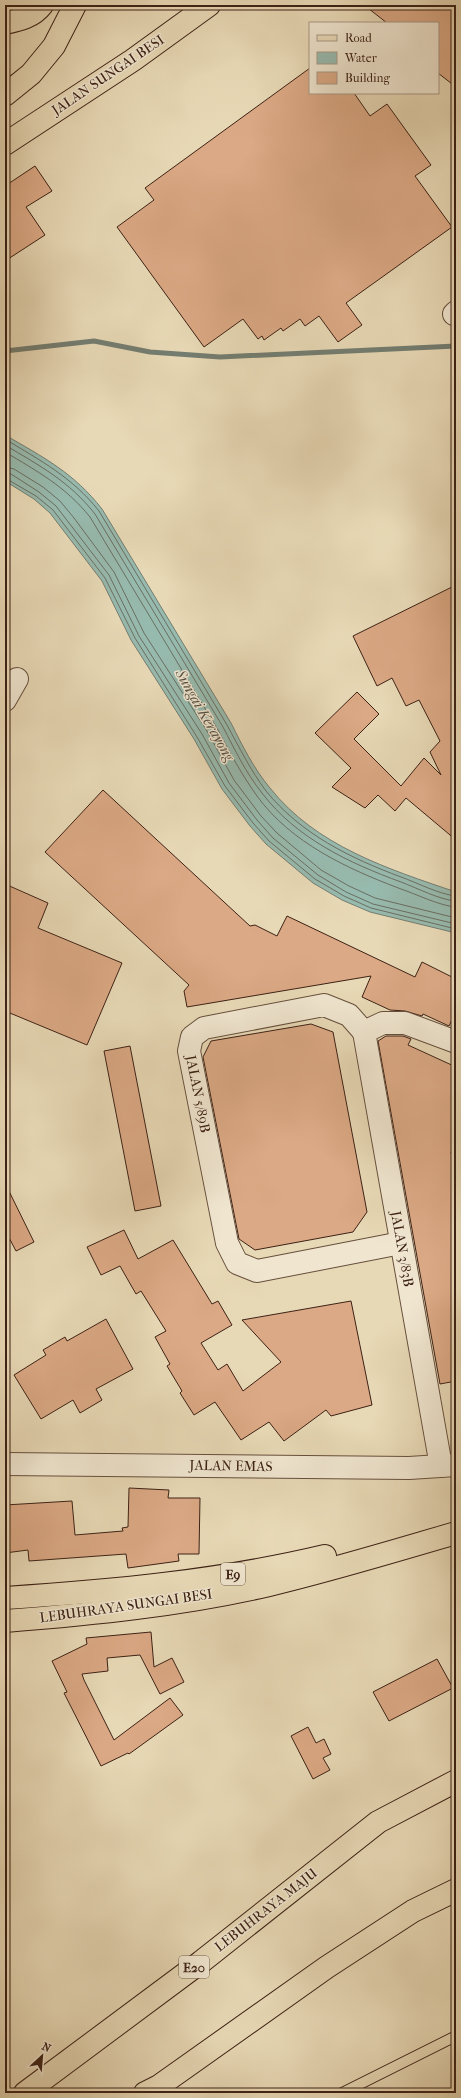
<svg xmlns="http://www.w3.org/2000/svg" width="461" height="2098" font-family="'IM FELL French Canon',serif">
  <rect width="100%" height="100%" fill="#e8d9b6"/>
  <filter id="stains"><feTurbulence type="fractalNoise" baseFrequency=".005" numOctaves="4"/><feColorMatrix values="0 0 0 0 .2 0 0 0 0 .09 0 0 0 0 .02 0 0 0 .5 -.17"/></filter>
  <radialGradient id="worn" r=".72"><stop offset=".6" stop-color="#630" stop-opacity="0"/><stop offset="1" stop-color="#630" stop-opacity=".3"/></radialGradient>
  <!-- water -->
  <path fill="#97baae" stroke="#737d71" d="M5,435C43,457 74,473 102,509L231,723C242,745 254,769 270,788C316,846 388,869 456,892V933L370,912L342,900L313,883L266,844L250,826L222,789L194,739L131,640L102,581L50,513L34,499L5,481Z"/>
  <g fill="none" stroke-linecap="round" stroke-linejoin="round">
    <!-- shore -->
    <g stroke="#6a6e62" stroke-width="1">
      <path d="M5,439C41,461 72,477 99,511L227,725C239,747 251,771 266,791C301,834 350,858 401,877C418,883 438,894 456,896"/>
      <path d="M5,445C40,466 69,481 95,514L223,727C235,750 246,773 262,793C296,838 349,863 401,882C417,888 440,900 456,901"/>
      <path d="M5,452C37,471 66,487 90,517L218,730C230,753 242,775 257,796C291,843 348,869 401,889C416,894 440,906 456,907"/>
      <polyline points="5,467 14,469 43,487 60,501 74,518 114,572 144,633 207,731 234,780 261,816 277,833 321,870 349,886 375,898 456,918"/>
      <polyline points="5,473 11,474 39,492 56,506 109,575 139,636 202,734 229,783 257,820 273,838 318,875 346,892 373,904 456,924"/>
      <polyline points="5,478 36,496 53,510 105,578 135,638 197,737 225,786 253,823 269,841 315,879 344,896 371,908 456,929"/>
    </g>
    <!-- stream -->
    <polyline stroke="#737d71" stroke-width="5" points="5,351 94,341 150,352 220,357 456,346"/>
  </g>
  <!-- building -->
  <g fill="#dba985" stroke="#3c2115">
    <polygon points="364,5 456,5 456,87 438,73 438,23 387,23"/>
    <polygon points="310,68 310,93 354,93 370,116 387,104 431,165 415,176 452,227 346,303 362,325 338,342 319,316 305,326 300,319 283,331 281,328 264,340 262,336 258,339 243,319 204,347 117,227 154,200 145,188"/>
    <polygon points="35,166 52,191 26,207 45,235 5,261 5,186"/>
    <polygon points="456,585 456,840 406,798 395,811 378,795 365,808 332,787 351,768 315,733 357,692 379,714 354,739 401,786 424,758 441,775 430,752 440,741 419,700 406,706 392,678 377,686 353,636"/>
    <polygon points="103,790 250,926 255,925 277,936 287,916 415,977 422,962 456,979 456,1011 449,1026 423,1014 422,1016 405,1011 390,1010 362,997 371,976 187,1007 184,991 189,985 45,852"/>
    <polygon points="5,884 48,903 38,928 122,963 87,1045 5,1011"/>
    <polygon points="311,1024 333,1032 367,1212 353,1232 255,1250 239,1239 203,1057 211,1041"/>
    <polygon points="386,1036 403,1036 411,1039 408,1045 456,1067 456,1152 451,1152 456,1175 456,1381 440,1384 378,1041"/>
    <polygon points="130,1046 161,1206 135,1211 104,1051"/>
    <polygon points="5,1183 34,1242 16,1251 5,1230"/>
    <polygon points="124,1230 138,1259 173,1240 212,1304 218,1301 232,1325 201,1343 218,1370 227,1364 243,1391 281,1362 242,1320 351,1301 372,1405 331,1416 326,1410 284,1441 269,1422 241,1440 215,1402 194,1415 180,1393 182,1391 167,1366 170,1364 155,1337 166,1331 141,1291 136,1294 120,1266 101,1275 87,1247"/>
    <polygon points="106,1319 133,1369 96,1389 102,1400 80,1413 73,1400 41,1419 14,1375 46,1355 43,1350 65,1337 67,1341"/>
    <polygon points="129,1488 169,1490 168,1498 200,1498 199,1554 178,1554 179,1561 128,1568 126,1554 29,1561 28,1550 5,1553 5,1505 72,1501 75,1535 123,1531 122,1528 128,1527"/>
    <polygon points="151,1632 154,1667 172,1658 184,1682 160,1694 140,1655 107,1658 108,1671 82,1674 84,1680 114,1740 170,1698 183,1715 129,1754 128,1753 101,1766 64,1693 67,1692 52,1661 87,1644 86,1638"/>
    <polygon points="437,1659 453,1688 389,1721 373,1692"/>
    <polygon points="308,1727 316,1743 324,1739 331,1754 323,1758 330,1770 313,1779 291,1736"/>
  </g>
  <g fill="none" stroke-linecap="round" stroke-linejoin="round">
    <!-- minor casing -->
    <g stroke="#674f3d" stroke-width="24">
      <g id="minor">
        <polyline points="454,314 456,312"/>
        <polyline points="5,700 17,679"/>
        <polyline points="364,1032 441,1466"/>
        <polyline points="401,1243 257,1271 237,1263 227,1243 189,1051 192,1037 204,1028 324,1005 349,1015 364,1032 383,1023 405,1023 456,1042"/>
        <polyline points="5,1464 409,1468 456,1465"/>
      </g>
    </g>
    <!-- major casing -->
    <g stroke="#3c2115" stroke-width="24">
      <g id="major">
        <path d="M5,23C19,20 33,17 42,5"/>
        <polyline points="5,95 31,74 54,46 75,5"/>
        <polyline points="5,144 133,60 209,5"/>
      </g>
    </g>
    <!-- highway casing -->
    <g stroke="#3c2115" stroke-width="24">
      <g id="highway">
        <path d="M5,1598C112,1591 220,1581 325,1556"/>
        <path d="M5,1621C93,1614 183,1605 269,1585C332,1570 394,1551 456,1533"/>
        <polyline points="25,2093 201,1962 378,1822 456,1781"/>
        <polyline points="145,2093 159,2086 327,1967 413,1911 456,1890"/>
      </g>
    </g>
    <!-- minor -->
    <use href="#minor" stroke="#f0e6d0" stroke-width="22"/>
    <!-- major -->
    <use href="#major" stroke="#e8d9b6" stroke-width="22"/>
    <!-- highway -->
    <use href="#highway" stroke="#e8d9b6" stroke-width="22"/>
    <!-- tram -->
    <g stroke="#3c2115" stroke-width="1">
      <polyline points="330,2093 456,2030"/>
      <polyline points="354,2093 456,2042"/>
    </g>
  </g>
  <g text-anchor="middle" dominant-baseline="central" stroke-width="3" stroke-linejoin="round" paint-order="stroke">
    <!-- shield labels -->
    <g fill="#f0e6d0" stroke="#725c4d" stroke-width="1">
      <rect x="221" y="1563" width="24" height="22" rx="3"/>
      <rect x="179" y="1956" width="30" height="22" rx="3"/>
    </g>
    <g font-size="13" font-weight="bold" fill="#3c2115">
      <text x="233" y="1574">E9</text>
      <text x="194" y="1967">E20</text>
    </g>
    <!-- street labels -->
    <g font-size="14" fill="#3c2115" stroke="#f0e6d0">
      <text transform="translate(108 75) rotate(-34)">JALAN SUNGAI BESI</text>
      <text transform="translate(198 1094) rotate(79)">JALAN 5/89B</text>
      <text transform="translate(402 1249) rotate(80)">JALAN 3/83B</text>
      <text transform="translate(231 1466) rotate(1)">JALAN EMAS</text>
      <text transform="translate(126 1606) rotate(-8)">LEBUHRAYA SUNGAI BESI</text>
      <text transform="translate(266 1910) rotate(-38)">LEBUHRAYA MAJU</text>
    </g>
    <!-- water labels -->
    <g font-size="15" font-style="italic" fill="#574f43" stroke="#f0e6d0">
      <text transform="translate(205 715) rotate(60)">Sungai Kerayong</text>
    </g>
  </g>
  <!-- margin -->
  <rect width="461" height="2098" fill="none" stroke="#e8d9b6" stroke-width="20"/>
  <rect x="6" y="6" width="449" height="2086" fill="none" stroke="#3c2115" stroke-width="2"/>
  <rect x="10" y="10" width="441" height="2078" fill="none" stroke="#3c2115"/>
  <!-- legend -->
  <rect x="309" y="22" width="130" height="72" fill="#f0e6d0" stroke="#a89785"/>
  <rect x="317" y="35" width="20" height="6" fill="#e8d9b6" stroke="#a89785"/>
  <text x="345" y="42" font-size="12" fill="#3c2115">Road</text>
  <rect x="317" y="52" width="20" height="12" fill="#97baae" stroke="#a89785"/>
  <text x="345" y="62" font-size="12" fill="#3c2115">Water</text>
  <rect x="317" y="72" width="20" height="12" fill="#dba985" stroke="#a89785"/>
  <text x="345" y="82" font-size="12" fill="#3c2115">Building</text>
  <!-- north arrow -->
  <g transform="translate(42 2056) rotate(26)" stroke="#f0e6d0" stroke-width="3" paint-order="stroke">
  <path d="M0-3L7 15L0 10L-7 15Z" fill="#3c2115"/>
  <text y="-6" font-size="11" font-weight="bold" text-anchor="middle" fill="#3c2115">N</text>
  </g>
  <rect width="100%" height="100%" filter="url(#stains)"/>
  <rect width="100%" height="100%" fill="url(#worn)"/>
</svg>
